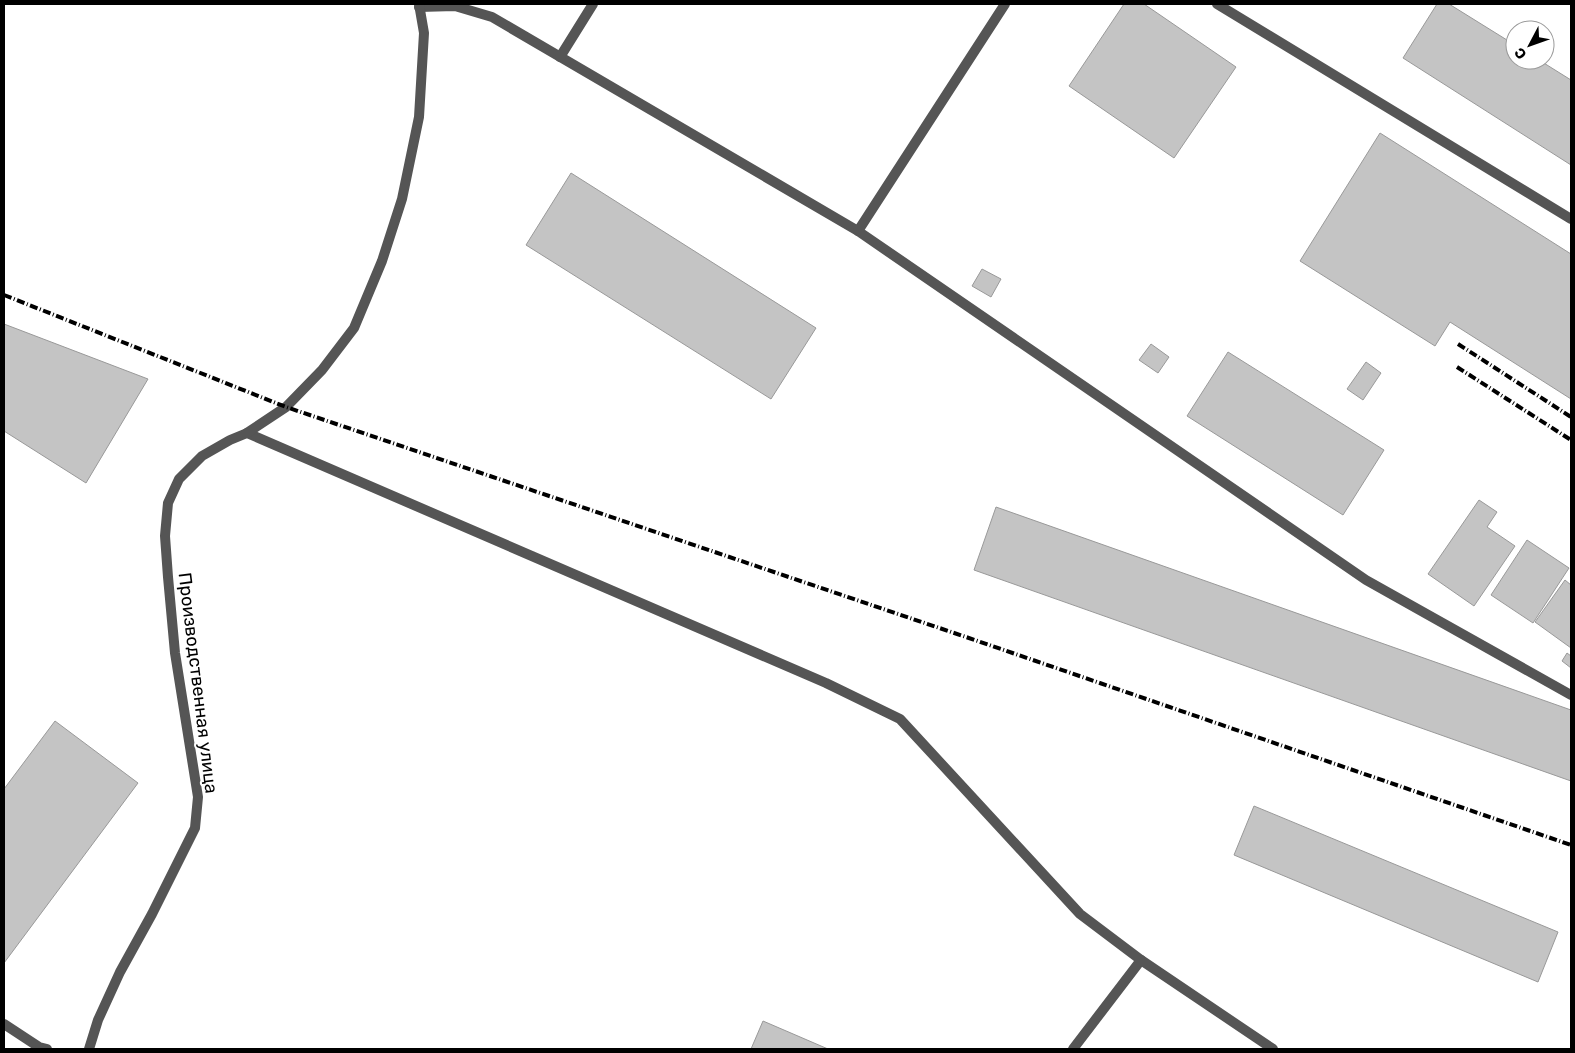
<svg xmlns="http://www.w3.org/2000/svg" width="1575" height="1053" font-family="Rubik,sans-serif">
  <rect width="100%" height="100%" fill="#fff"/>
  <!-- building -->
  <g fill="#c4c4c4" stroke="#999">
    <polygon points="1124,4 1144,4 1236,67 1174,158 1069,86"/>
    <polygon points="1437,4 1449,4 1515,45 1515,60 1539,60 1571,80 1571,165 1403,58"/>
    <polygon points="1380,133 1571,254 1571,399 1450,322 1435,346 1300,261"/>
    <polygon points="571,173 816,328 771,399 526,245"/>
    <polygon points="982,269 1001,279 991,297 972,286"/>
    <polygon points="4,324 148,379 86,483 4,431"/>
    <polygon points="1151,344 1169,357 1158,373 1139,360"/>
    <polygon points="1228,352 1384,450 1343,515 1187,416"/>
    <polygon points="1366,362 1381,373 1363,400 1347,389"/>
    <polygon points="1479,500 1497,512 1487,527 1515,546 1474,606 1428,574"/>
    <polygon points="996,507 1571,710 1571,781 974,570"/>
    <polygon points="1527,540 1569,568 1533,623 1491,595"/>
    <polygon points="1565,580 1571,585 1571,648 1535,622"/>
    <polygon points="1567,653 1571,656 1571,668 1562,661"/>
    <polygon points="55,721 138,783 4,963 4,789"/>
    <polygon points="1254,806 1558,932 1538,982 1234,855"/>
    <polygon points="763,1021 828,1049 751,1049"/>
  </g>
  <g fill="none" stroke-linecap="round" stroke-linejoin="round">
    <!-- service -->
    <g stroke="#555" stroke-width="10">
      <polyline points="1217,4 1571,219"/>
      <polyline points="419,7 455,6 492,17 858,231 1366,580 1571,695"/>
      <polyline points="560,57 593,4"/>
      <polyline points="858,231 1005,4"/>
      <polyline points="4,1024 39,1047 47,1049"/>
      <polyline points="1073,1049 1141,960"/>
    </g>
    <!-- minor -->
    <polyline stroke="#555" stroke-width="10" points="247,433 826,683 900,719 1080,914 1141,960 1273,1049"/>
    <!-- tertiary -->
    <polyline stroke="#555" stroke-width="10" points="89,1049 98,1020 120,972 152,914 195,828 198,797 175,653 168,577 165,536 168,503 179,479 202,456 230,440 247,433 286,407 322,370 354,328 382,261 402,199 419,117 424,33 419,4"/>
    <!-- rail -->
    <g stroke="#000" stroke-width="4" stroke-dasharray="8 2.5 1 2.5" stroke-linecap="butt">
      <polyline points="4,295 286,407 966,637 1571,845"/>
      <polyline points="1458,344 1571,417"/>
      <polyline points="1457,367 1571,440"/>
    </g>
  </g>
  <g text-anchor="middle" dominant-baseline="central" stroke-width="4" stroke-linejoin="round" paint-order="stroke">
    <!-- street labels -->
    <g font-size="18" fill="#000" stroke="#fff">
      <text transform="translate(198 683) rotate(83)">Производственная улица</text>
    </g>
  </g>
  <!-- border -->
  <rect width="1575" height="1053" fill="none" stroke="#000000" stroke-width="10"/>
  <!-- north arrow -->
  <g transform="translate(1530 45) rotate(229)"><circle r="24" fill="#ffffff" stroke="#999999"/>
  <path d="M0-4L9 19L0 12L-9 19Z" fill="#000000"/>
  <text y="-8" font-size="14" font-weight="bold" text-anchor="middle" fill="#000000">С</text>
  </g>
</svg>
